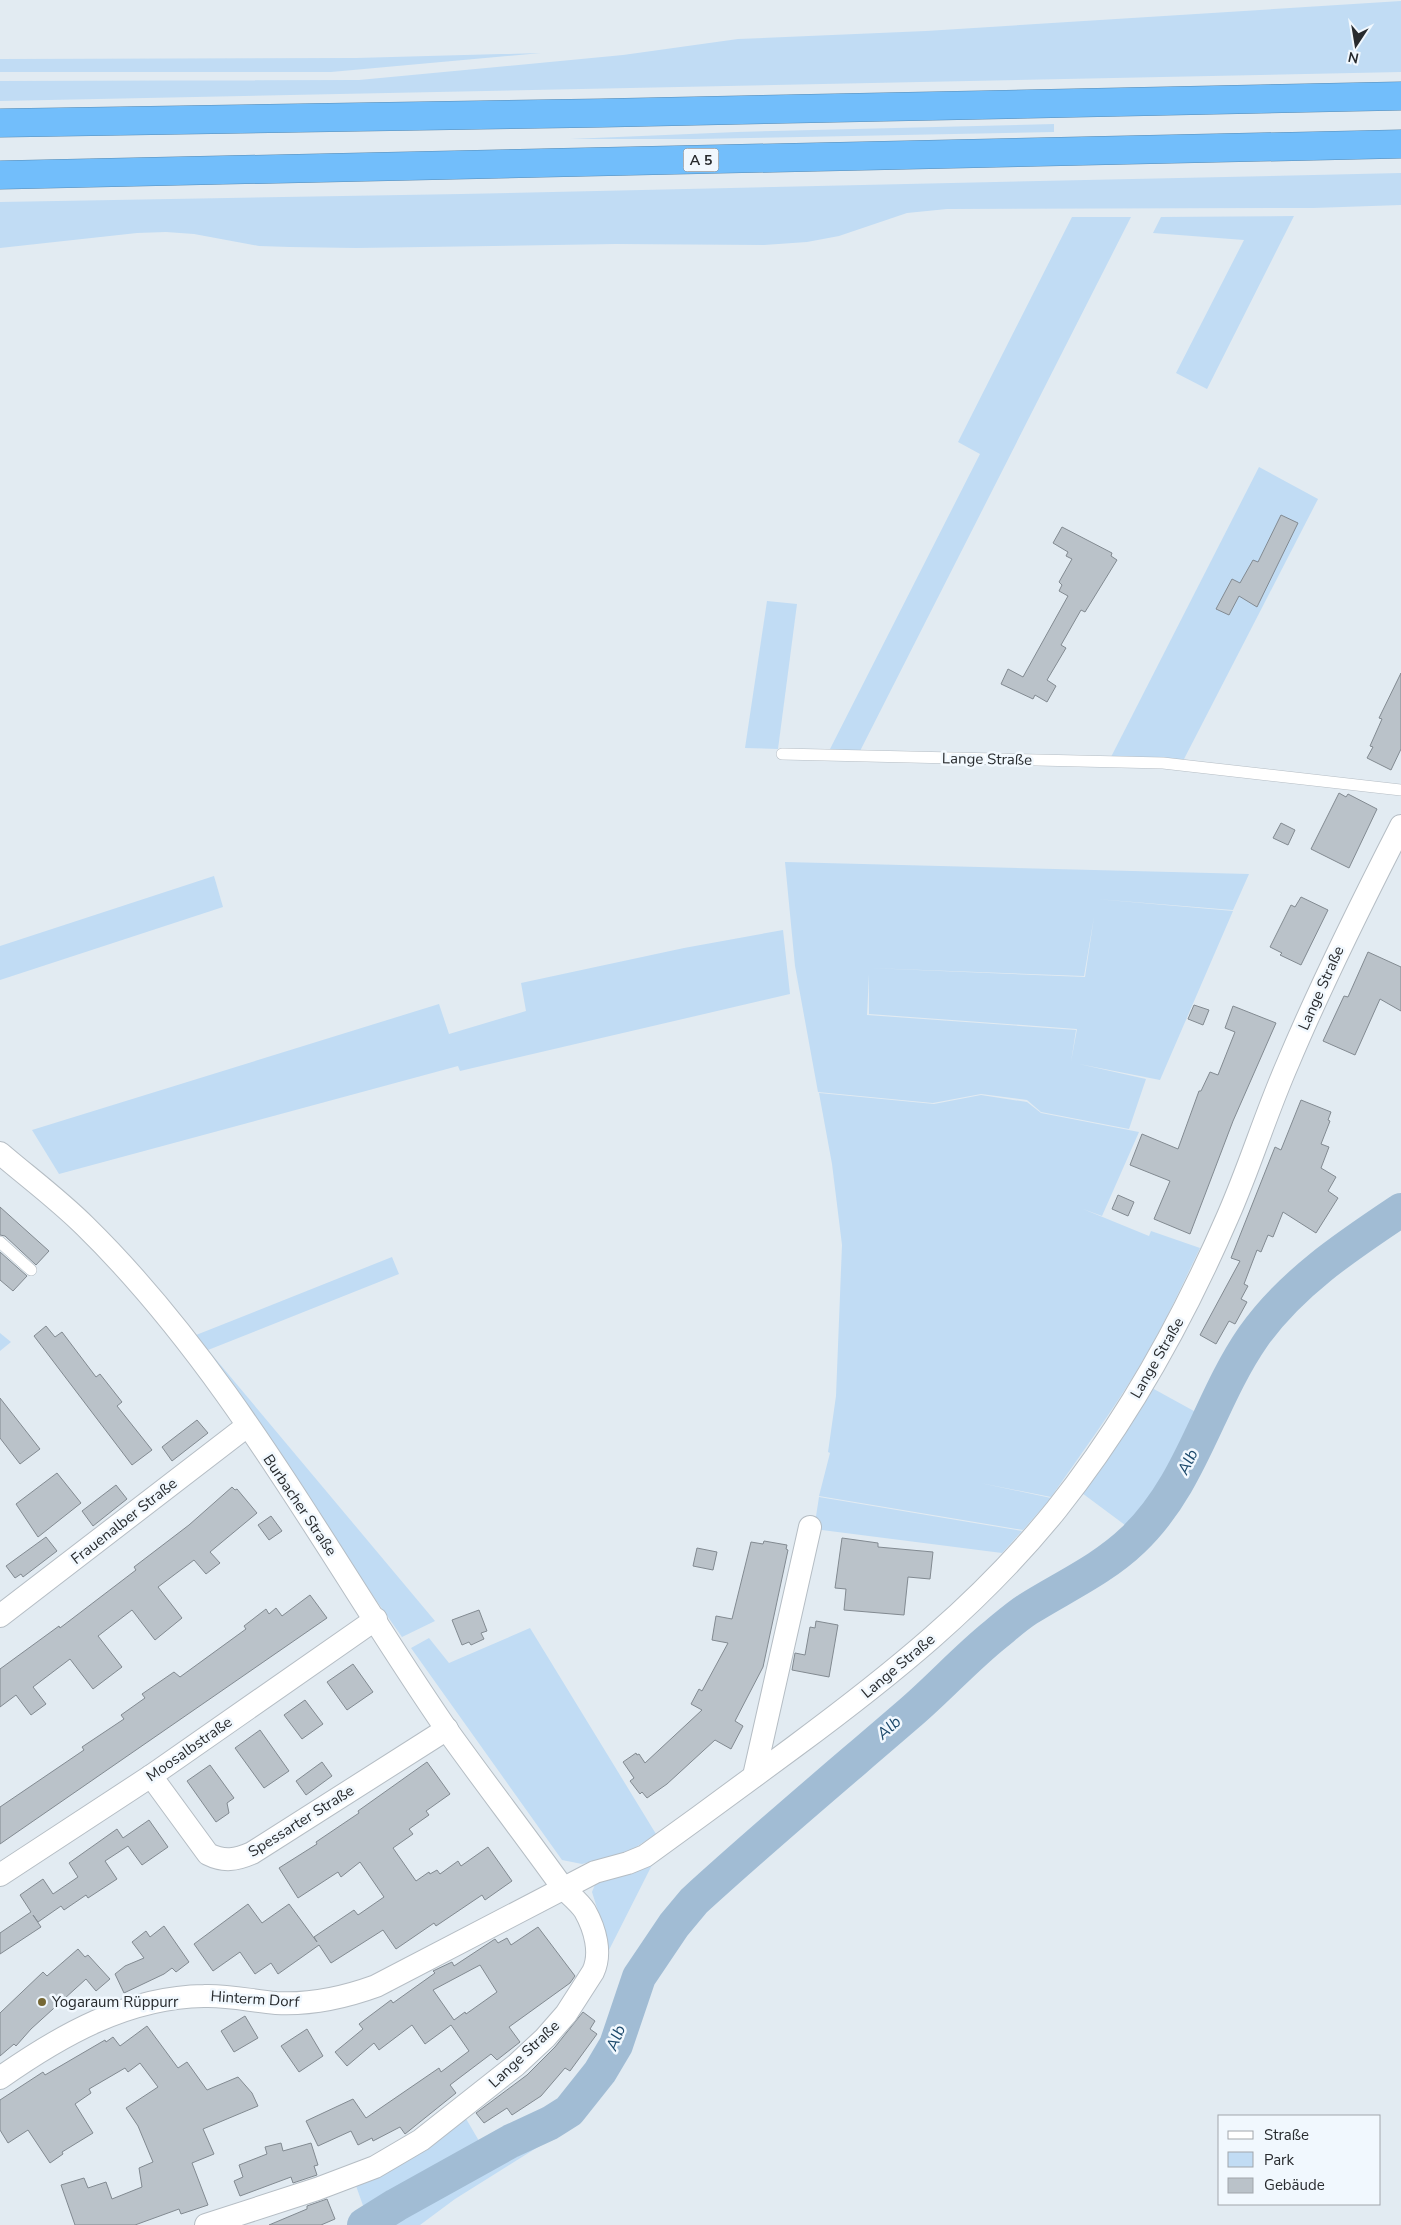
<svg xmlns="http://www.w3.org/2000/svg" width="1401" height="2225" font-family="'Nunito Sans',sans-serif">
  <rect width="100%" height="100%" fill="#e2ebf2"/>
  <!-- green -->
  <g fill="#c1dcf4" fill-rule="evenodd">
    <polygon points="1401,1 1401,72 0,101 0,81 359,80 623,55 738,39 926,31"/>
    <polygon points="541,53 331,72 0,72 0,59 356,58"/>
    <polygon points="1054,124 1054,132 695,139 570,139 737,132"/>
    <polygon points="1401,173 1401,205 1313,208 947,209 907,213 839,236 807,242 764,245 616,244 356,248 290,247 259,246 194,234 166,232 137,233 0,248 0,202 461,194"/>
    <polygon points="1294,216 1207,389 1176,373 1244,240 1153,233 1161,217"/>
    <polygon points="1072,217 1131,217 859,753 829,751 980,454 958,442"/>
    <polygon points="1259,467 1318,499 1183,761 1111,757"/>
    <polygon points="767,601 797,604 778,749 745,748"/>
    <path d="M785,862L1249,874L1233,910L1096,899L1233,911L1160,1080L1079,1064L1146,1079L1129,1129L1041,1112L1027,1100L981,1094L933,1103L818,1092L795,966ZM1094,917L1085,977L869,968L1084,976ZM869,974V1014L1077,1029L1071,1062L1076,1030L867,1015Z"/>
    <polygon points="214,876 223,907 0,980 0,946"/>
    <polygon points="783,930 790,994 460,1071 458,1066 59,1174 32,1130 439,1004 449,1034 526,1011 521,983 684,948"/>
    <path d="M819,1093L934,1104L981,1095L1027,1102L1041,1113L1139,1132L1102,1216L1083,1209L1149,1236L1151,1231L1200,1248C1181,1288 1162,1329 1139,1367C1112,1412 1081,1454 1051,1497L980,1483L1051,1498L1023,1530L819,1496L830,1453L828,1452L836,1396L842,1245L832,1164Z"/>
    <polygon points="392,1257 399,1274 208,1350 435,1621 402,1637 191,1337"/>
    <polygon points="0,1333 11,1342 0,1351"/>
    <polygon points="1152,1388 1203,1416 1173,1467 1129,1528 1082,1493 1112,1453"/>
    <polygon points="819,1497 1022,1531 1002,1553 814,1529"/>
    <polygon points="530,1628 656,1834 630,1851 582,1864 562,1860 411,1648 429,1638 449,1663"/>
    <polygon points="653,1863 609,1950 605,1950 602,1924 592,1892 596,1882"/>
    <polygon points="465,2117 482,2146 421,2179 366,2214 355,2183"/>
    <polygon points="540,2131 546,2142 455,2199 420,2225 374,2225 396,2209"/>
  </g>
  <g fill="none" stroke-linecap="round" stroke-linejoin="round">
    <!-- river -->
    <path stroke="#a1bcd4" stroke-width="34" d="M364,2225L396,2205L511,2141L550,2123L569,2111L600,2072L616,2045L639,1977L674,1925L694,1901C765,1836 838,1775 911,1712C940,1687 966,1658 996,1634C1007,1625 1017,1616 1028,1609C1063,1587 1103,1569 1133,1540C1192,1484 1208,1402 1253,1337C1291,1283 1347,1246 1401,1210"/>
  </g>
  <!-- building -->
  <g fill="#bac2c9" stroke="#828a91" fill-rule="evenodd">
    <polygon points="1281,515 1298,523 1257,607 1239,596 1229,615 1216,609 1232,579 1240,583 1253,560 1258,562"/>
    <polygon points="1062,527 1112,553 1111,556 1117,560 1085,612 1081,610 1061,645 1066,648 1047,680 1056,686 1047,702 1035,695 1033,699 1001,684 1008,669 1023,677 1068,596 1059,591 1062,585 1059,582 1072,559 1066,556 1068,552 1053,543"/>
    <polygon points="1401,673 1401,749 1391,770 1367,758 1373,747 1370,746 1382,719 1379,718"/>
    <polygon points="1339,793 1346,797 1348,794 1377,809 1349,868 1311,849"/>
    <polygon points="1281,823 1295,830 1288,845 1273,838"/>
    <polygon points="1301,897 1328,910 1301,965 1280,955 1282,953 1270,947 1291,905 1295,907"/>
    <polygon points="1368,952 1401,967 1401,1011 1380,999 1355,1055 1323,1041 1344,996 1348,997"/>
    <polygon points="1194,1005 1209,1010 1203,1025 1188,1019"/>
    <polygon points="1233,1006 1276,1023 1233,1121 1190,1234 1154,1219 1170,1181 1130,1165 1142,1134 1178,1149 1199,1091 1201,1091 1210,1072 1218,1075 1235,1032 1225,1028"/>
    <polygon points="1301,1100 1331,1112 1328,1120 1330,1121 1321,1144 1329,1147 1321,1168 1336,1177 1328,1191 1338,1198 1316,1233 1283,1212 1273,1237 1268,1235 1261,1252 1257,1250 1244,1284 1248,1286 1241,1299 1247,1302 1235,1324 1229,1321 1216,1344 1200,1335 1240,1261 1231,1258 1275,1147 1281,1150"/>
    <polygon points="1118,1195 1134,1202 1128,1216 1112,1209"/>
    <polygon points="0,1207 49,1251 36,1265 5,1236 0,1235"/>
    <polygon points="0,1252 27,1276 13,1291 0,1280"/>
    <polygon points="46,1326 55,1337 62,1332 96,1377 100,1374 122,1402 117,1406 152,1450 132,1465 34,1336"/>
    <polygon points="0,1398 40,1449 20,1464 0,1438"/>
    <polygon points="197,1420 208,1433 172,1461 162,1447"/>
    <polygon points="57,1473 81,1503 38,1537 16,1504"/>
    <polygon points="116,1485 127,1499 93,1526 82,1511"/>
    <polygon points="232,1487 235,1490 237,1489 257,1513 210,1552 220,1563 206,1574 194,1560 158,1587 182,1618 155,1640 132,1610 98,1636 122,1667 93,1689 70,1659 33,1687 46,1704 31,1715 16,1695 0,1707 0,1669 59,1626 60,1628 136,1570 134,1567 189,1525"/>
    <polygon points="271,1516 282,1531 269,1540 258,1525"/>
    <polygon points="46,1537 57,1551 23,1577 21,1574 15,1578 6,1566"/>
    <polygon points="842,1538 878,1543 878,1547 933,1552 930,1579 908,1577 904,1615 844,1610 846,1589 835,1588"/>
    <polygon points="764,1541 787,1545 786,1549 788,1550 763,1667 735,1721 743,1726 731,1749 715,1740 667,1784 647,1798 642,1792 640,1794 630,1781 634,1778 623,1762 636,1753 637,1755 639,1754 645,1763 702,1710 691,1704 699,1689 702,1691 728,1643 712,1640 716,1616 732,1619 751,1542 763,1544"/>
    <polygon points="697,1548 717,1552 713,1570 693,1566"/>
    <polygon points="310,1595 327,1618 0,1844 0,1807 84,1750 82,1747 124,1719 121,1715 145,1698 142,1694 174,1672 180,1677 246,1629 244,1626 266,1609 269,1614 276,1608 282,1616"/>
    <polygon points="479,1610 487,1631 481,1633 484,1639 471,1645 469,1642 462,1645 452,1620"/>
    <polygon points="816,1621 838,1625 829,1677 792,1670 795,1653 805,1655 810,1627 815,1628"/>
    <polygon points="353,1664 373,1692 347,1710 327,1682"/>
    <polygon points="305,1700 323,1724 302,1739 284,1715"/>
    <polygon points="260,1730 289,1771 264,1788 235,1748"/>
    <polygon points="322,1762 332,1776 306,1795 296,1781"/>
    <polygon points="427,1762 450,1794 426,1811 429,1815 409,1829 413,1834 393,1848 416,1881 429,1872 430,1874 437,1870 440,1874 458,1861 461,1866 488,1847 512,1881 485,1900 482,1895 436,1926 434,1923 396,1949 383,1930 331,1963 319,1945 278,1974 271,1963 255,1974 240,1952 213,1971 194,1944 248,1904 262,1923 289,1904 317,1942 314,1937 354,1910 358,1915 384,1897 360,1862 341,1877 338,1872 298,1898 279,1868 317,1844 316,1842 359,1813 358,1811"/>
    <polygon points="210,1765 234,1798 227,1803 229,1813 216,1822 187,1781"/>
    <polygon points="149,1820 168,1847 142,1865 128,1846 105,1861 117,1879 88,1898 86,1895 64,1910 61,1906 38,1922 33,1915 41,1927 0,1954 0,1933 31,1912 20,1895 43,1879 53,1894 78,1877 69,1863 117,1829 123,1838"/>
    <polygon points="164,1926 189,1962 176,1972 172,1968 164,1974 124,1993 115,1974 125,1966 144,1958 132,1942 146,1931 150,1937"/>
    <path d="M538,1927L575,1976L570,1983L509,2027L520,2042L497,2060L491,2054L450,2085L456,2093L405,2134L400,2127L373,2141L372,2138L358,2145L351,2131L318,2146L306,2121L353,2099L366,2118L439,2068L441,2072L469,2051L451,2025L425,2044L412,2025L379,2050L374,2043L347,2066L335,2052L363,2029L359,2024L391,2000L393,2003L435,1973L433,1971L452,1962L454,1966L495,1939L498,1943L507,1938L511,1945ZM480,1965L497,1992L466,2014L465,2012L454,2020L433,1990Z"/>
    <polygon points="78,1949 85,1957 88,1955 110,1979 96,1991 86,1979 31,2029 16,2046 14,2044 0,2056 0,2013 43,1972 47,1976"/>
    <polygon points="583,2012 595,2021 590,2029 597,2034 570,2071 565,2068 541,2096 512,2115 507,2108 484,2123 476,2113 527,2075 555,2047"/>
    <polygon points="245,2016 258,2038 234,2052 221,2031"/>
    <polygon points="147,2026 178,2068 187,2062 207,2090 238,2077 252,2093 258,2106 203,2129 214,2154 192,2163 208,2205 181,2214 179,2209 135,2225 75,2225 61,2185 84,2178 88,2188 106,2182 112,2199 142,2187 139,2168 153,2162 138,2126 126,2108 158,2087 140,2063 128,2072 125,2068 89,2089 91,2093 75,2104 93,2133 62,2152 63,2154 50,2163 28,2130 8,2143 0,2130 0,2100 43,2072 45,2075 105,2040 106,2042 113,2037 120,2046"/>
    <polygon points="307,2029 323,2056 299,2072 281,2046"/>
    <polygon points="281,2143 283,2151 311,2143 318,2165 314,2166 317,2175 293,2183 291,2177 240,2196 234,2181 243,2177 239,2165 267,2154 265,2147"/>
    <polygon points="327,2199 335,2219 321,2225 269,2225 307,2209 307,2206"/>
  </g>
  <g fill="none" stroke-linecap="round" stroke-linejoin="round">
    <!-- service casing -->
    <g stroke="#b5bdc4" stroke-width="12">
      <g id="service">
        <polyline points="782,754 1163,763 1401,790"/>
        <polyline points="0,1242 31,1270"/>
      </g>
    </g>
    <!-- minor casing -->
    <g stroke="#b5bdc4" stroke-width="24">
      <g id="minor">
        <path d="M0,1153C28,1177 59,1200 85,1226C232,1370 331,1562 447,1730C485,1783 525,1835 563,1888C570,1895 580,1903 585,1911C595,1929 602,1953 593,1972L566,2014L545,2038L516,2065L421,2140L375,2167L317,2189L206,2225"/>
        <polyline points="0,1616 247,1426"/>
        <path d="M151,1776L208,1854C224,1862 236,1860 252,1853L447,1729"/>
        <polyline points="754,1776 810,1527"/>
        <polyline points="0,1875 151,1776 376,1619"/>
        <path d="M0,2078C61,2035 128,1997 204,1996C228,1995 252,2001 276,2003C311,2005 343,1998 376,1986L595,1872L628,1863L645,1856C695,1820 744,1784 794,1747C890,1676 980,1604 1056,1510C1127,1421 1183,1320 1228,1216C1250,1166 1266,1113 1288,1063C1322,982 1361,904 1401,826"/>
      </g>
    </g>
    <!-- motorway casing -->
    <g stroke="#588bb3" stroke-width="29">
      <g id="motorway">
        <polyline points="0,123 602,113 1401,96"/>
        <polyline points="0,175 1401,144"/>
      </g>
    </g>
    <!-- service -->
    <use href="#service" stroke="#fff" stroke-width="11"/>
    <!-- minor -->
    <use href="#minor" stroke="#fff" stroke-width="22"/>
    <!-- motorway -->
    <use href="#motorway" stroke="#72befb" stroke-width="28"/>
  </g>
  <!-- markers -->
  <circle fill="#766835" stroke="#f1f8fe" stroke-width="2" cx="42" cy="2002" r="5"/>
  <g text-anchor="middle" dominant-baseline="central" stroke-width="5" stroke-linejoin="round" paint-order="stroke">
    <!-- shield labels -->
    <rect fill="#f1f8fe" stroke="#64686c" stroke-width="1" x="683.5" y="148.5" width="35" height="23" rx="4"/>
    <g font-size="14" font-weight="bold" fill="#282b2e">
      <text x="701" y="160">A 5</text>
    </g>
    <!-- street labels -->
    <g font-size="15" fill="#282b2e" stroke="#f1f8fe">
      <text transform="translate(987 759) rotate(1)">Lange Straße</text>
      <text transform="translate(1321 988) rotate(-66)">Lange Straße</text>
      <text transform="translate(1157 1358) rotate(-60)">Lange Straße</text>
      <text transform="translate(300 1505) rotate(56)">Burbacher Straße</text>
      <text transform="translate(124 1521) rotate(-38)">Frauenalber Straße</text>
      <text transform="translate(898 1666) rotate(-40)">Lange Straße</text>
      <text transform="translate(189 1749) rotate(-35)">Moosalbstraße</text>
      <text transform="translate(301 1821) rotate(-32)">Spessarter Straße</text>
      <text transform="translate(255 1999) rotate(4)">Hinterm Dorf</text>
      <text transform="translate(524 2054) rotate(-43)">Lange Straße</text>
    </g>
    <!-- poi labels -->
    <g font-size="15" fill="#282b2e" stroke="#f1f8fe" text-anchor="start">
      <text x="52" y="2002">Yogaraum Rüppurr</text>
    </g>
    <!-- water labels -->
    <g font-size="16" font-style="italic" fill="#1c496b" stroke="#f1f8fe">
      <text transform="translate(1188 1462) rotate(-64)">Alb</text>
      <text transform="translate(889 1728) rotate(-42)">Alb</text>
      <text transform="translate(616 2038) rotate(-68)">Alb</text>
    </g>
  </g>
  <!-- legend -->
  <rect x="1218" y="2115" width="162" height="90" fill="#f1f8fe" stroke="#a1a6ab"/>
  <rect x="1228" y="2131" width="25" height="8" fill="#ffffff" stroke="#a1a6ab"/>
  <text x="1264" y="2140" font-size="15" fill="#282b2e">Straße</text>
  <rect x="1228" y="2152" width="25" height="15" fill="#c1dcf4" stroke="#a1a6ab"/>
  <text x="1264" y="2165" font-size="15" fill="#282b2e">Park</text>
  <rect x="1228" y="2178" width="25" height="15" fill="#bac2c9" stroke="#a1a6ab"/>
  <text x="1264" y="2190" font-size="15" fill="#282b2e">Gebäude</text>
  <!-- north arrow -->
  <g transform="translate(1356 45) rotate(192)" stroke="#f1f8fe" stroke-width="4" paint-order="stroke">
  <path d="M0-4L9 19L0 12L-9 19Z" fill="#282b2e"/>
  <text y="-8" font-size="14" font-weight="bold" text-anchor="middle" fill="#282b2e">N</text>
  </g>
</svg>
